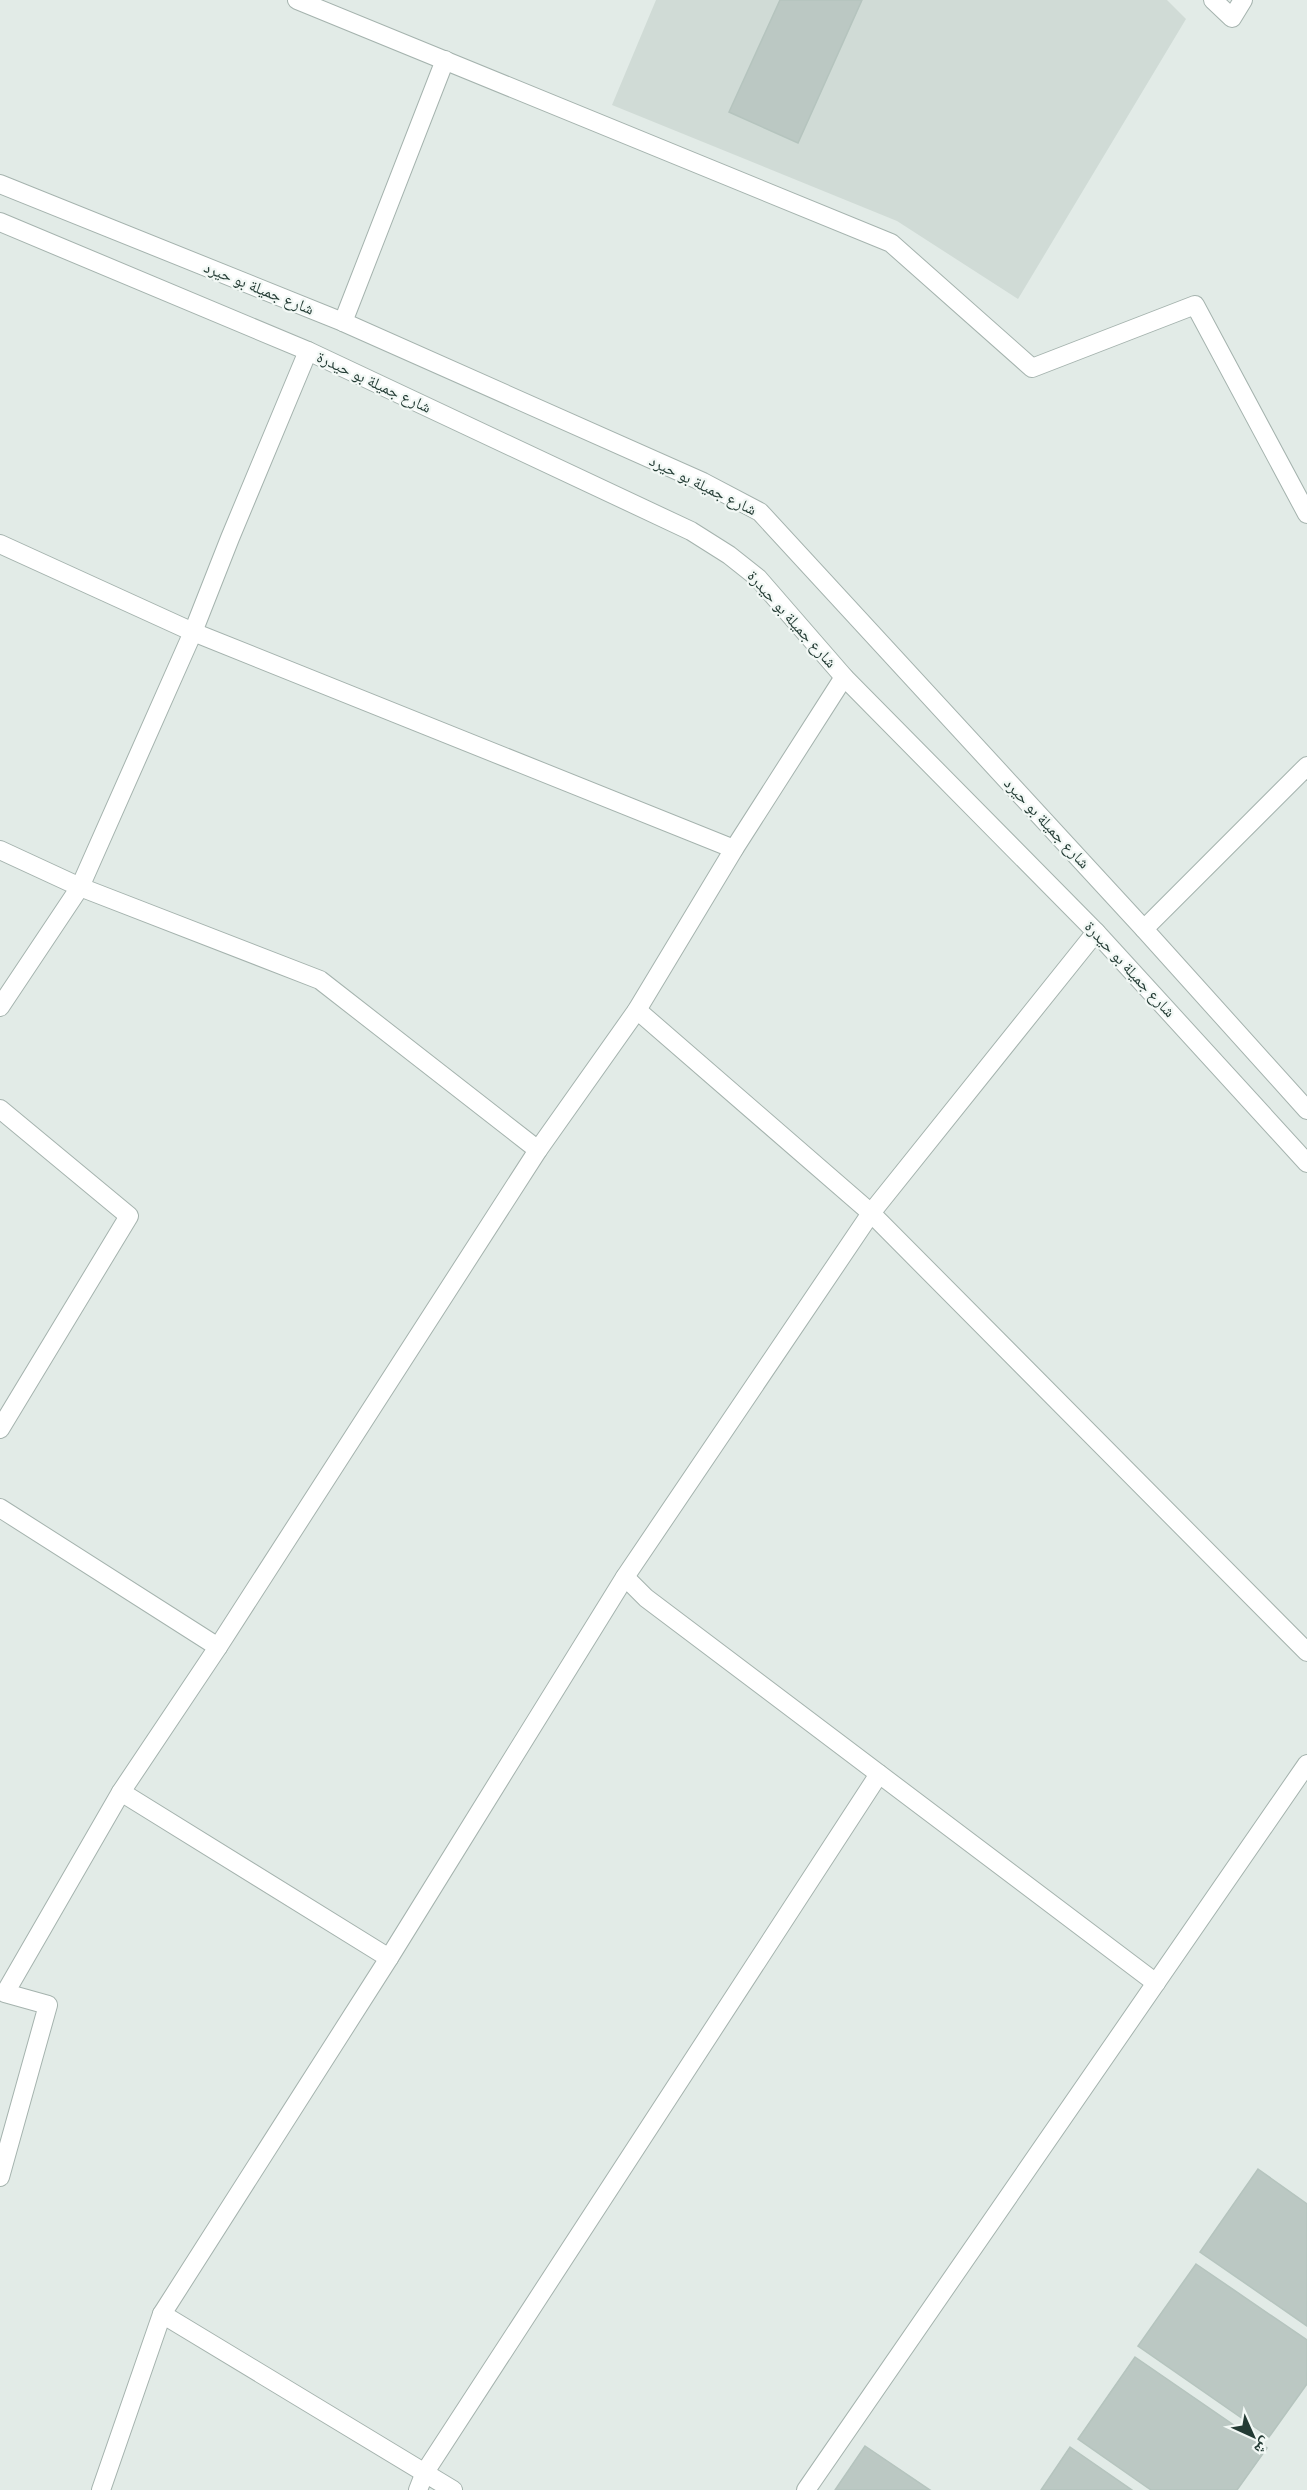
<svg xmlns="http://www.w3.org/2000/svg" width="1307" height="2490" font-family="Roboto,'Noto Naskh Arabic',sans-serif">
  <rect width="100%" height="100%" fill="#e2ebe7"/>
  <!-- built -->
  <polygon fill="#d0dbd6" points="656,0 1167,0 1186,19 1018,299 897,221 612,105"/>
  <!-- building -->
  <g fill="#bbc8c3" stroke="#b5c4be" stroke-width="1.5">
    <polygon points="780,0 862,0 798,143 729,112"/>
    <polygon points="1258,2169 1307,2204 1307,2326 1200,2252"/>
    <polygon points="1196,2264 1307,2340 1307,2384 1269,2437 1138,2346"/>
    <polygon points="1135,2357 1267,2448 1237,2490 1151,2490 1078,2439"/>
    <polygon points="865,2446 930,2490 835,2490"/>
    <polygon points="1070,2447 1132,2490 1041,2490"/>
  </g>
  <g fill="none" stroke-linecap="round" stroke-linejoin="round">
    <!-- minor casing -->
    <g stroke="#a5b3ae" stroke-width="20">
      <g id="minor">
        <polyline points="297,0 891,243 1032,368 1195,305 1307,514"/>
        <polyline points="1213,0 1232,18 1243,0"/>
        <polyline points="0,184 343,322 703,482 760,512 1144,929 1307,1110"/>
        <polyline points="0,222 308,351 691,531 729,555 758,578 844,677 1096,932 1307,1163"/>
        <polyline points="343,322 445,60"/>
        <polyline points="0,544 193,632 734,849"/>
        <polyline points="0,850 80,887 320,980 538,1150"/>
        <polyline points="1144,929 1307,766"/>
        <polyline points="0,1007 80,887 193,632 230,538 308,351"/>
        <polyline points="637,1010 871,1213 1307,1652"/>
        <polyline points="0,1109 129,1216 0,1429"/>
        <polyline points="0,1508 218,1647"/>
        <polyline points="625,1577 646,1598 1156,1983"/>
        <polyline points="121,1792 389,1958"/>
        <polyline points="0,2177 48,2005 5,1993 121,1792 218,1647 538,1150 637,1010 734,849 844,677"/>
        <polyline points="162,2314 453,2490"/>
        <polyline points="101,2490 162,2314 389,1958 625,1577 871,1213 1096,932"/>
        <polyline points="418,2490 425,2472 879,1774"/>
        <polyline points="806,2490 1307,1764"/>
      </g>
    </g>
    <!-- minor -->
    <use href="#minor" stroke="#fff" stroke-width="18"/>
  </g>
  <g text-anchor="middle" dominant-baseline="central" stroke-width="4.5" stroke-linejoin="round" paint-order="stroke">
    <!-- street labels -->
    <g font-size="16" fill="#233b34" stroke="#f2f8f5">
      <text transform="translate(259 288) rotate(22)">شارع جميلة بو حيرد</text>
      <text transform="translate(374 382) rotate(25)">شارع جميلة بو حيدرة</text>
      <text transform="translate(703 485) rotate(26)">شارع جميلة بو حيرد</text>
      <text transform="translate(792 619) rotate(48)">شارع جميلة بو حيدرة</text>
      <text transform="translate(1047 823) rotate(47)">شارع جميلة بو حيرد</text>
      <text transform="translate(1130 969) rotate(47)">شارع جميلة بو حيدرة</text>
    </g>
  </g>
  <!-- north arrow -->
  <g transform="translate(1253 2436) rotate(135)" stroke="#f2f8f5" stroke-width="4.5" paint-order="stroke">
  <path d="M0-4.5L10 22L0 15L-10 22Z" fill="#233b34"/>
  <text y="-9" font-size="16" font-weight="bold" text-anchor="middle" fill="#233b34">ش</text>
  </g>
</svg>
